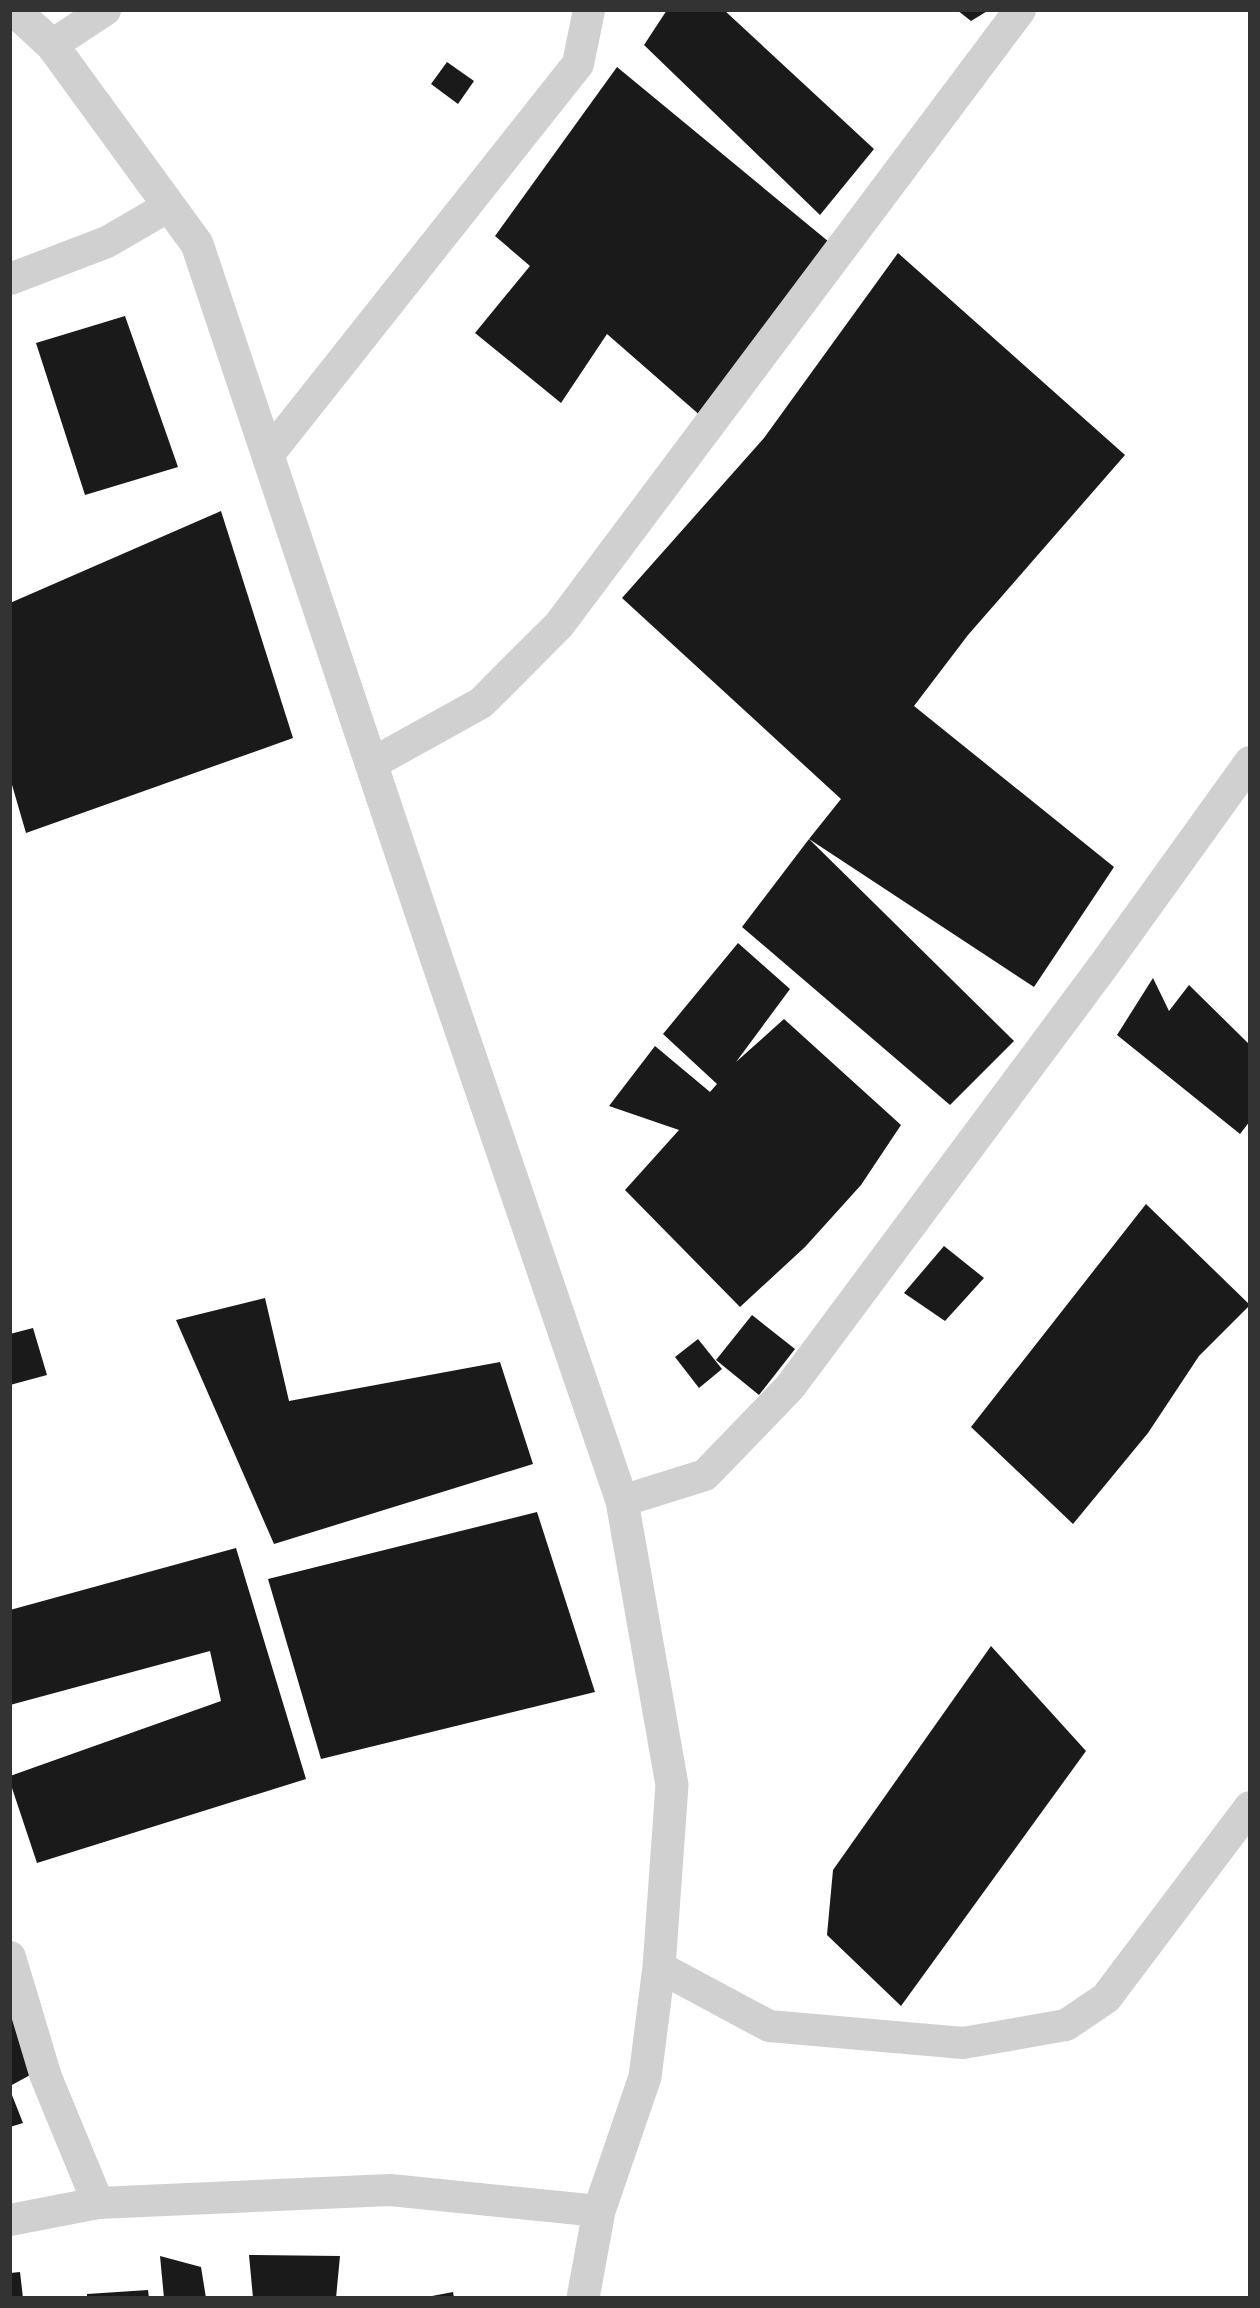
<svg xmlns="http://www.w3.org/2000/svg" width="1260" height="2308" font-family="Quicksand,sans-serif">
  <rect width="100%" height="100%" fill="#fff"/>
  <!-- building -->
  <g fill="#1a1a1a">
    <polygon points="667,10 724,10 874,149 820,215 644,45"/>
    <polygon points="957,10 989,10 971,21"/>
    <polygon points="447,62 474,81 458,104 431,84"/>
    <polygon points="617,67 840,251 710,424 607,334 561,403 475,333 530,266 495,236"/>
    <polygon points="898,253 1125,455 968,635 914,706 1114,867 1034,987 809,839 841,799 622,598 764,438"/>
    <polygon points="125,316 178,467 85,495 36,343"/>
    <polygon points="221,511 293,738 26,833 10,778 10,603"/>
    <polygon points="809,839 1014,1041 950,1105 742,927"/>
    <polygon points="738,943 790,989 736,1062 784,1019 901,1125 861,1185 805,1247 740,1307 625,1190 679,1130 609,1106 655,1046 710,1092 717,1084 663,1034"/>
    <polygon points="1153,978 1169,1011 1189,985 1250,1045 1250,1121 1240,1134 1117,1035"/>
    <polygon points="1146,1204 1250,1305 1199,1356 1148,1433 1073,1524 971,1427"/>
    <polygon points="944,1246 984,1278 945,1321 904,1293"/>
    <polygon points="265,1298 289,1401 500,1362 533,1464 274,1544 176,1320"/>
    <polygon points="752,1315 795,1349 759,1395 716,1360"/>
    <polygon points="33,1328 47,1375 10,1385 10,1334"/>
    <polygon points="698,1339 722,1369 699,1388 675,1357"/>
    <polygon points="537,1512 595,1692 321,1759 268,1579"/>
    <polygon points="236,1548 306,1779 37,1863 10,1782 10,1776 221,1701 210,1651 10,1705 10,1610"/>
    <polygon points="991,1646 1086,1751 901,2006 827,1935 833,1870"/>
    <polygon points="10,2004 32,2074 10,2086"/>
    <polygon points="10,2090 23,2123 10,2127"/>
    <polygon points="249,2255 340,2256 336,2298 253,2298"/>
    <polygon points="160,2256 201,2267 206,2298 164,2298"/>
    <polygon points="20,2272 23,2298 10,2298 10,2273"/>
    <polygon points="148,2290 149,2298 87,2298 87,2294"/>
    <polygon points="453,2292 454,2298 432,2298 432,2296"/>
  </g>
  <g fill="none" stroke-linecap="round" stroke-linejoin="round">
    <!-- minor -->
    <g stroke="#d0d0d0" stroke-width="32">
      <polyline points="52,45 105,10"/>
      <polyline points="10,279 107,242 169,206"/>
      <polyline points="268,455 578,64 589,10"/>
      <polyline points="371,764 481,703 559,625 1020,10"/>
      <polyline points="622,1501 705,1475 790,1387 1104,965 1250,762"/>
      <polyline points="10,1957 46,2077 98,2203"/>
      <polyline points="659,1967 769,2026 963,2043 1066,2025 1106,1998 1250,1807"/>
      <polyline points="10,2220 98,2203 390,2190 599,2211"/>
    </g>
    <!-- tertiary -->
    <polyline stroke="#d0d0d0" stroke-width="33" points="14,10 52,45 197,244 436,957 622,1501 672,1785 659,1967 645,2077 599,2211 583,2298"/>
  </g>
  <!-- border -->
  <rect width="1260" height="2308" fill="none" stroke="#333333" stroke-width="24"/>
</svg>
